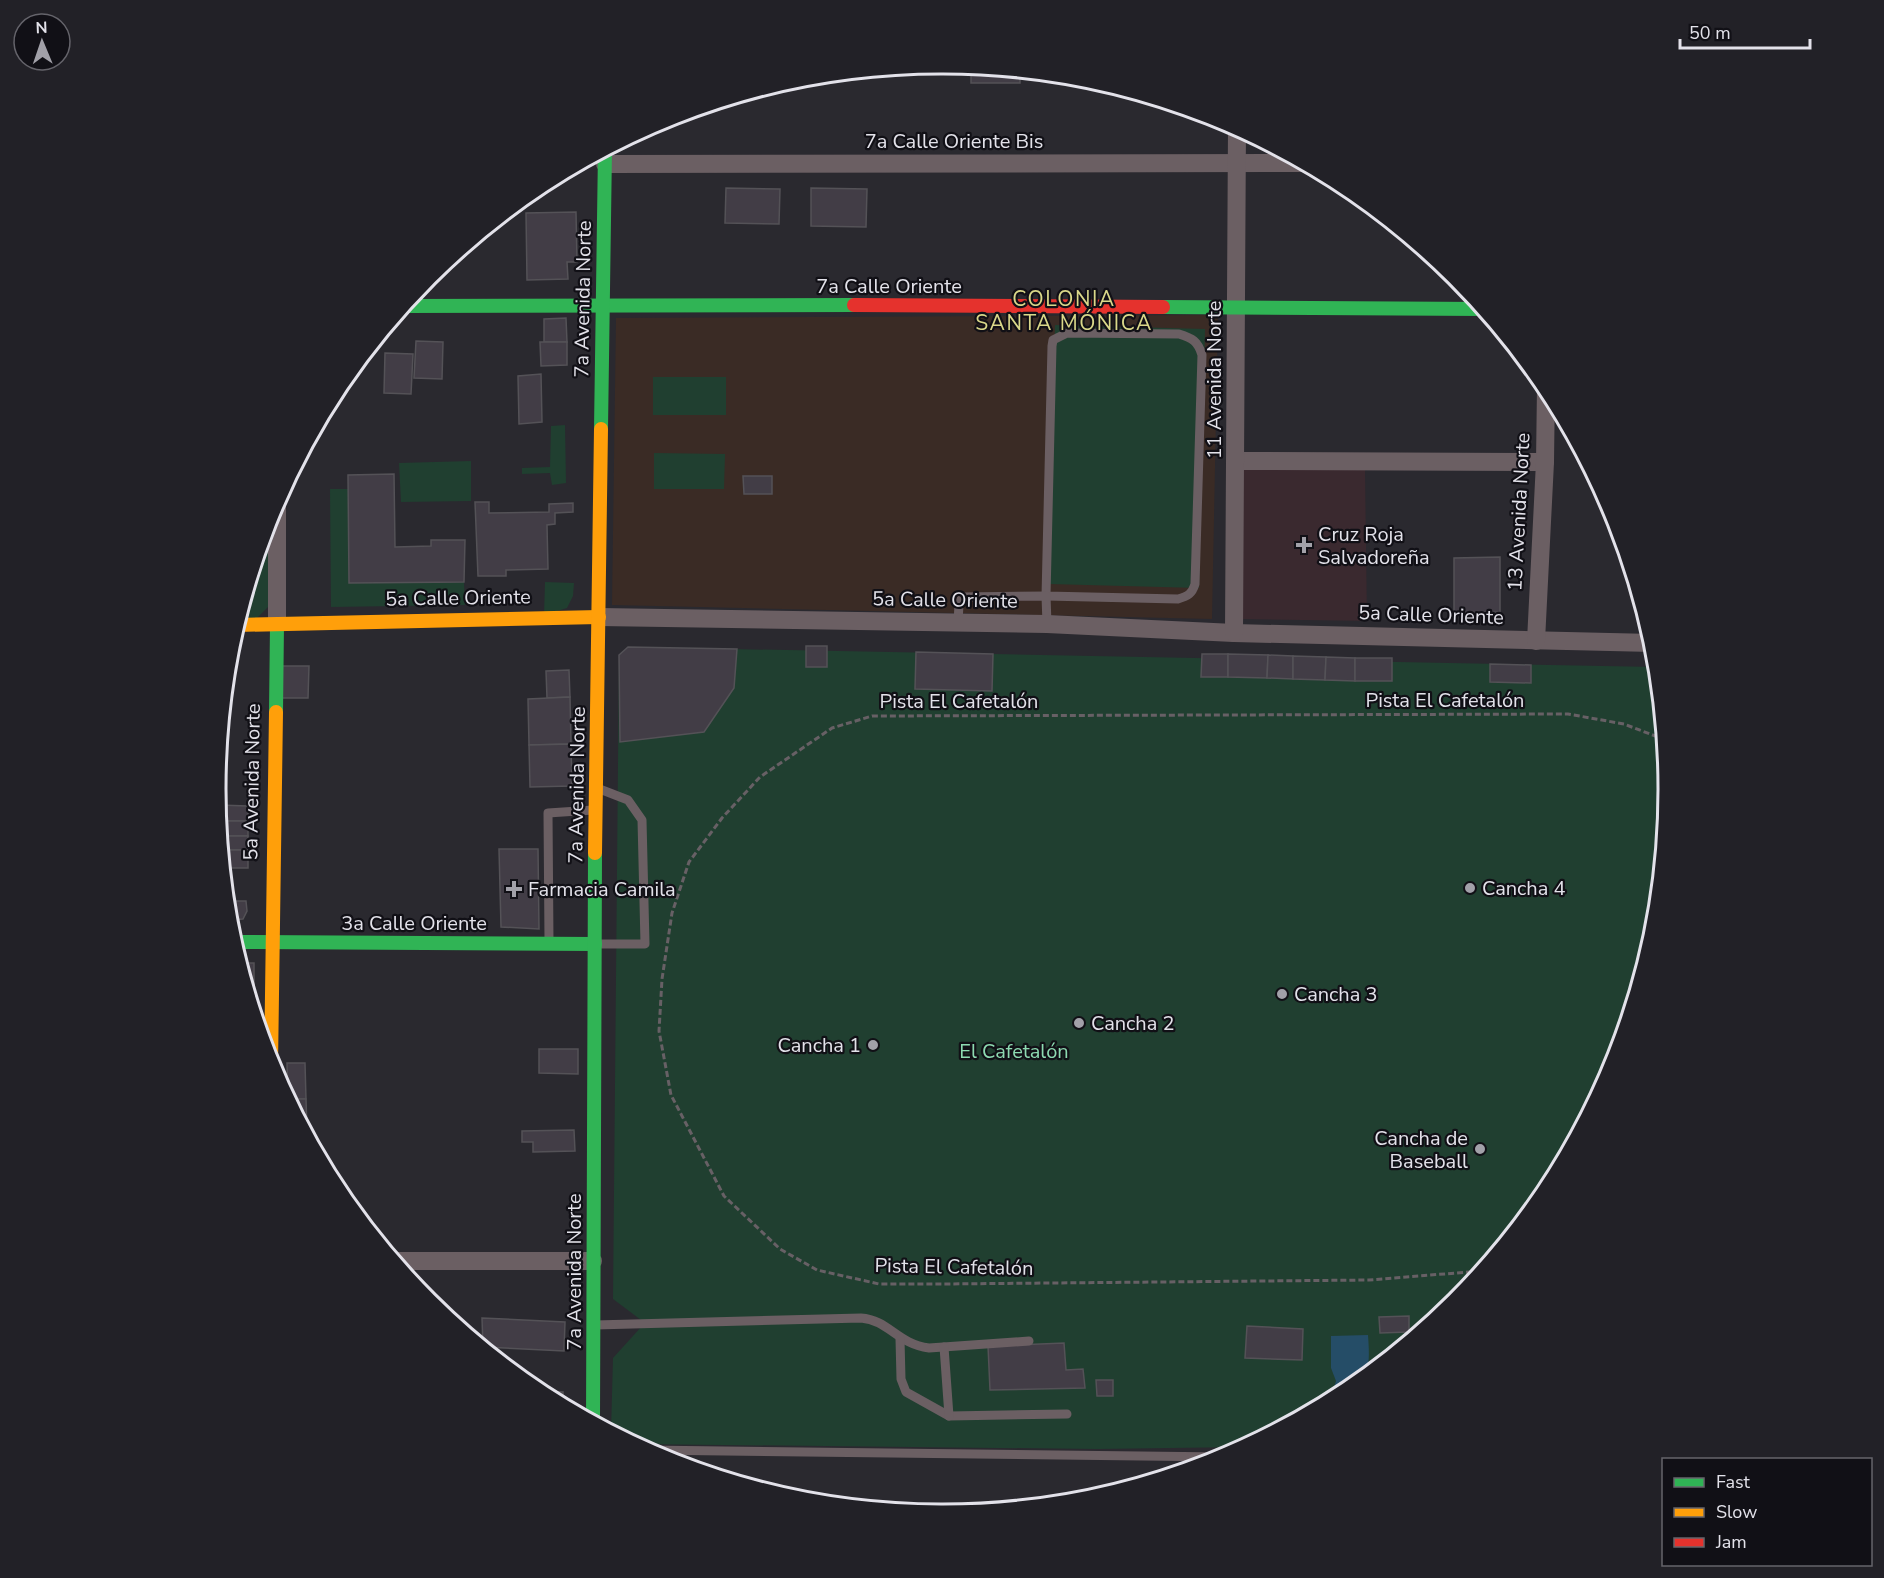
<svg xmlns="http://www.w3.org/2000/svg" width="1884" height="1578" font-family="'Nunito Sans',sans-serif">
  <rect width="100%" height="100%" fill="#2a292f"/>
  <!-- education -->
  <polygon fill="#3a2b25" points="1218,315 1212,619 612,605 616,318"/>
  <!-- medical -->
  <polygon fill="#3a292f" points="1242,470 1365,470 1367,621 1242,619"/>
  <!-- green -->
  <g fill="#203f30">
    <polygon points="1055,325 1205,329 1199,588 1049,584"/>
    <rect x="653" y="377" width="73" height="38"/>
    <polygon points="565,425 566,483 552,485 550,473 522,474 522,468 550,467 551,426"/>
    <polygon points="654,453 725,454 724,489 654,489"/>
    <polygon points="471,461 471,501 401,502 399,463"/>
    <polygon points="330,489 348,489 349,583 464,582 465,605 331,607"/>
    <polygon points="271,511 271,604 256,619 238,619"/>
    <polygon points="545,582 574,583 573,596 567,608 544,615"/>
    <polygon points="628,647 1656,667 1668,789 1654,931 1613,1067 1545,1193 1455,1303 1345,1393 1243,1447 1097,1449 635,1444 611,1431 613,1358 642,1326 641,1320 613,1299 619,655"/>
  </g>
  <!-- water -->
  <path fill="#254d67" d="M1368,1335C1371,1376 1368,1381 1330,1401L1336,1381L1331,1368V1336Z"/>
  <!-- building -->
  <g fill="#423d46" stroke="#545257" stroke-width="1.5">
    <polygon points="971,66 1020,71 1020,83 971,83"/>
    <polygon points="880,69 880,75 835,76 835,74"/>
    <polygon points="1071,76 1084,77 1101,82 1071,83"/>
    <polygon points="726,188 780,189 779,224 725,223"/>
    <polygon points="811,188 867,189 866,227 811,226"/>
    <polygon points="576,212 577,262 567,262 568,279 527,280 526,213"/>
    <polygon points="566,318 567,342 544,342 544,319"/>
    <polygon points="416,341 443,342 442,379 414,378"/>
    <polygon points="540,342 567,342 567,365 541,366"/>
    <polygon points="385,353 413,354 411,394 384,393"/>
    <polygon points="541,374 542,422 519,424 518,376"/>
    <polygon points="394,474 395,547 431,546 431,540 465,540 464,582 349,583 348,475"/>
    <polygon points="743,476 772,476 772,494 744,494"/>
    <polygon points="475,502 489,502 489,513 549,512 549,504 573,503 573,512 555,513 555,524 547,525 548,569 506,570 506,576 478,576"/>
    <polygon points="1500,557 1500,612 1454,613 1454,558"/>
    <rect x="806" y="646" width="21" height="21"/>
    <polygon points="628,647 737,649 734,688 704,732 620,742 619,655"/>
    <polygon points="916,652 993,654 992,691 915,689"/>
    <polygon points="1202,654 1228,654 1228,677 1201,677"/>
    <polygon points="1228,654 1268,655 1267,678 1228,677"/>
    <polygon points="1268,655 1293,656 1293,679 1267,678"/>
    <polygon points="1293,656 1326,657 1325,680 1293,679"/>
    <polygon points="1326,657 1355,658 1355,681 1325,680"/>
    <rect x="1355" y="658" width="37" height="23"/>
    <polygon points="1490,664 1531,665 1531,683 1490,682"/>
    <polygon points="279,666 309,666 308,698 279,698"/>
    <polygon points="569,670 570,697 547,698 546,671"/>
    <polygon points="570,697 571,744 529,745 528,699"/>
    <polygon points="571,744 572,786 530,787 529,745"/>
    <polygon points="218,805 248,806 248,821 219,821"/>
    <polygon points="219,821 248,821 248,836 221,836"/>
    <polygon points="221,836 248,836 248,850 222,850"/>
    <polygon points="499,849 538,849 539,929 501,927"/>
    <polygon points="222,850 248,850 248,868 224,868"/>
    <polygon points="227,901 246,901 247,911 243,919 229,920"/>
    <polygon points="240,963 254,963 254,990 248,990"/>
    <polygon points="539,1049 578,1049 578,1074 539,1073"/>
    <polygon points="287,1063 305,1063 306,1099 288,1099"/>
    <polygon points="288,1099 306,1099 307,1131 305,1131"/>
    <polygon points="574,1130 575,1151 533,1152 533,1142 522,1142 522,1131"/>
    <polygon points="1409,1316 1409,1332 1380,1333 1379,1317"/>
    <polygon points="482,1318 565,1322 564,1351 483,1347"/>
    <polygon points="1247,1326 1303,1329 1302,1360 1245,1358"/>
    <polygon points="1064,1343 1066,1370 1083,1369 1085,1388 990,1390 988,1346"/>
    <polygon points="1096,1380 1113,1380 1113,1396 1097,1396"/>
    <polygon points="541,1391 563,1392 563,1406 541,1394"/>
  </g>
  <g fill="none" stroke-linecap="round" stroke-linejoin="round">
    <!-- path -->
    <polyline stroke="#676065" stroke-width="3" stroke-dasharray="6 3" stroke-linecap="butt" points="1481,1271 1369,1280 945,1284 879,1284 817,1270 780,1249 724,1196 671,1095 659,1031 662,979 672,913 689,862 722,818 760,777 832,728 872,716 1568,714 1624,724 1663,739"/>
    <!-- lane -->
    <g stroke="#6b5f63" stroke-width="9">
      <path d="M1067,333L1179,334C1192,338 1198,341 1202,355L1195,584C1192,594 1188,596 1178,599L1046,596L1052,346L1053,340Z"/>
      <polyline points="958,623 959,604 962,597 1046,596 1047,624"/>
      <polyline points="597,788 628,800 642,820 645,944 597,944"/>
      <polyline points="549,942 548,813 593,810"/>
      <path d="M595,1325L861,1318C889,1320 897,1344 929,1348L1029,1341"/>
      <polyline points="900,1339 901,1379 906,1392 949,1416 1067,1414"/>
      <polyline points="944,1347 949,1416"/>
      <polyline points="645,1450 1225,1457"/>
    </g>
    <!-- street -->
    <g stroke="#6b5f63" stroke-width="18">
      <polyline points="605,164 1303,163"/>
      <polyline points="1236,461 1545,462"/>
      <polyline points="599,617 1047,624 1234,633 1653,643"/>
      <polyline points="277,625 277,500"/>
      <polyline points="1234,633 1237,127"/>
      <polyline points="1536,641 1545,462 1546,386"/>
      <polyline points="394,1261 593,1261"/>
    </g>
    <!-- fast -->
    <g stroke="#30b455" stroke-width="14">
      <polyline points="404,306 854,305"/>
      <polyline points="1163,307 1483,309"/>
      <polyline points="601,429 605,150"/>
      <polyline points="276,712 277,625"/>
      <polyline points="234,942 595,944"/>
      <polyline points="593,1421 595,853"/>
    </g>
    <!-- slow -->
    <g stroke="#ff9f0a" stroke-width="14">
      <polyline points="237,625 599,617"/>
      <polyline points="595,853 601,429"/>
      <polyline points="271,1065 276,712"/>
    </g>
    <!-- jam -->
    <polyline stroke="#e5322d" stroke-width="14" points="854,305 1163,307"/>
  </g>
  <!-- markers -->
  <g fill="#a2a1a9" stroke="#111016" stroke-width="2">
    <path d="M1301 536h6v6h6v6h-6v6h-6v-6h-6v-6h6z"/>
    <circle cx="1470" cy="888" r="6"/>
    <path d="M511 880h6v6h6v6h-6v6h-6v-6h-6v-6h6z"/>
    <circle cx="1282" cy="994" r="6"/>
    <circle cx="1079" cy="1023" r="6"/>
    <circle cx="873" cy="1045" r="6"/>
    <circle cx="1480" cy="1149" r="6"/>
  </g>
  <g text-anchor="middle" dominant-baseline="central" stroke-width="4.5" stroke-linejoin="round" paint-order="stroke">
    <!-- street labels -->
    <g font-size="20" fill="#e3e2ea" stroke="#111016">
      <text x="954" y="141">7a Calle Oriente Bis</text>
      <text x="889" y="286">7a Calle Oriente</text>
      <text transform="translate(583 299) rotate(-89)">7a Avenida Norte</text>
      <text transform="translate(1214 380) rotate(-90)">11 Avenida Norte</text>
      <text transform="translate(1519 512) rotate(-87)">13 Avenida Norte</text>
      <text transform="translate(458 598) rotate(-1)">5a Calle Oriente</text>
      <text transform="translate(945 600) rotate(1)">5a Calle Oriente</text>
      <text transform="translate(1431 615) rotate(2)">5a Calle Oriente</text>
      <text x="1445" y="700">Pista El Cafetalón</text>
      <text x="959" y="701">Pista El Cafetalón</text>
      <text transform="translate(252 782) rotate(-89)">5a Avenida Norte</text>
      <text transform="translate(577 785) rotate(-89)">7a Avenida Norte</text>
      <text x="414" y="923">3a Calle Oriente</text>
      <text transform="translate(954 1267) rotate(1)">Pista El Cafetalón</text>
      <text transform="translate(574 1272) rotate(-90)">7a Avenida Norte</text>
    </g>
    <!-- poi labels -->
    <g font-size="20" fill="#e3e2ea" stroke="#111016" text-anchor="start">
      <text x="1318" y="534">Cruz Roja<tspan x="1318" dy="23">Salvadoreña</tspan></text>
      <text x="1482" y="888">Cancha 4</text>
      <text x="528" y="889">Farmacia Camila</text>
      <text x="1294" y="994">Cancha 3</text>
      <text x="1091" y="1023">Cancha 2</text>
      <text x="861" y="1045" text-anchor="end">Cancha 1</text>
      <text x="1468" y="1138" text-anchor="end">Cancha de<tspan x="1468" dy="23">Baseball</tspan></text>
    </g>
    <!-- park labels -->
    <g font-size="20" fill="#8ddab1" stroke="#111016">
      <text x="1014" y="1051">El Cafetalón</text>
    </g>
    <!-- neighbourhood labels -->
    <g font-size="21" letter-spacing="1.5" fill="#dad889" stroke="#111016">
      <text x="1064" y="299">COLONIA<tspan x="1064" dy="24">SANTA MÓNICA</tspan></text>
    </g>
  </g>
  <!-- crop -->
  <path d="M0 0H1884V1578H0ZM941 74H943A715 715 0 0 1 1658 789V789A715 715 0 0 1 943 1504H941A715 715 0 0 1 226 789V789A715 715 0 0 1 941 74Z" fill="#222127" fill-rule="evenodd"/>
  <path fill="none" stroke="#e3e2ea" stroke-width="3" d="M941 74H943A715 715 0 0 1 1658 789V789A715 715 0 0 1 943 1504H941A715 715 0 0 1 226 789V789A715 715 0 0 1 941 74Z"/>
  <!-- legend -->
  <rect x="1662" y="1458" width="210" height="108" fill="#111016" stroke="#65646b" stroke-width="1.5"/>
  <rect x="1674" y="1478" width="30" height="9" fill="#30b455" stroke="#65646b" stroke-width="1.5"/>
  <text x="1716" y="1488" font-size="18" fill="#e3e2ea">Fast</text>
  <rect x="1674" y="1508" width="30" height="9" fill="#ff9f0a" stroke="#65646b" stroke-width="1.5"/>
  <text x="1716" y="1518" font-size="18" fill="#e3e2ea">Slow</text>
  <rect x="1674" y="1538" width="30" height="9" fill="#e5322d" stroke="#65646b" stroke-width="1.5"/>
  <text x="1716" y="1548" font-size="18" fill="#e3e2ea">Jam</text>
  <!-- north arrow -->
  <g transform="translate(42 42) rotate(358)"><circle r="28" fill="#111016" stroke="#65646b" stroke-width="1.5"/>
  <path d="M0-4.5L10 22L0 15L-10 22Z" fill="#a2a1a9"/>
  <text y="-9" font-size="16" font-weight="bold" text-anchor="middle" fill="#e3e2ea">N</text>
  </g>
  <!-- scale -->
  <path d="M1680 39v9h130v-9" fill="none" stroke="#e3e2ea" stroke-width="3"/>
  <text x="1689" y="39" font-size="18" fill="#e3e2ea" stroke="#111016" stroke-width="4.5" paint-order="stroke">50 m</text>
</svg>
